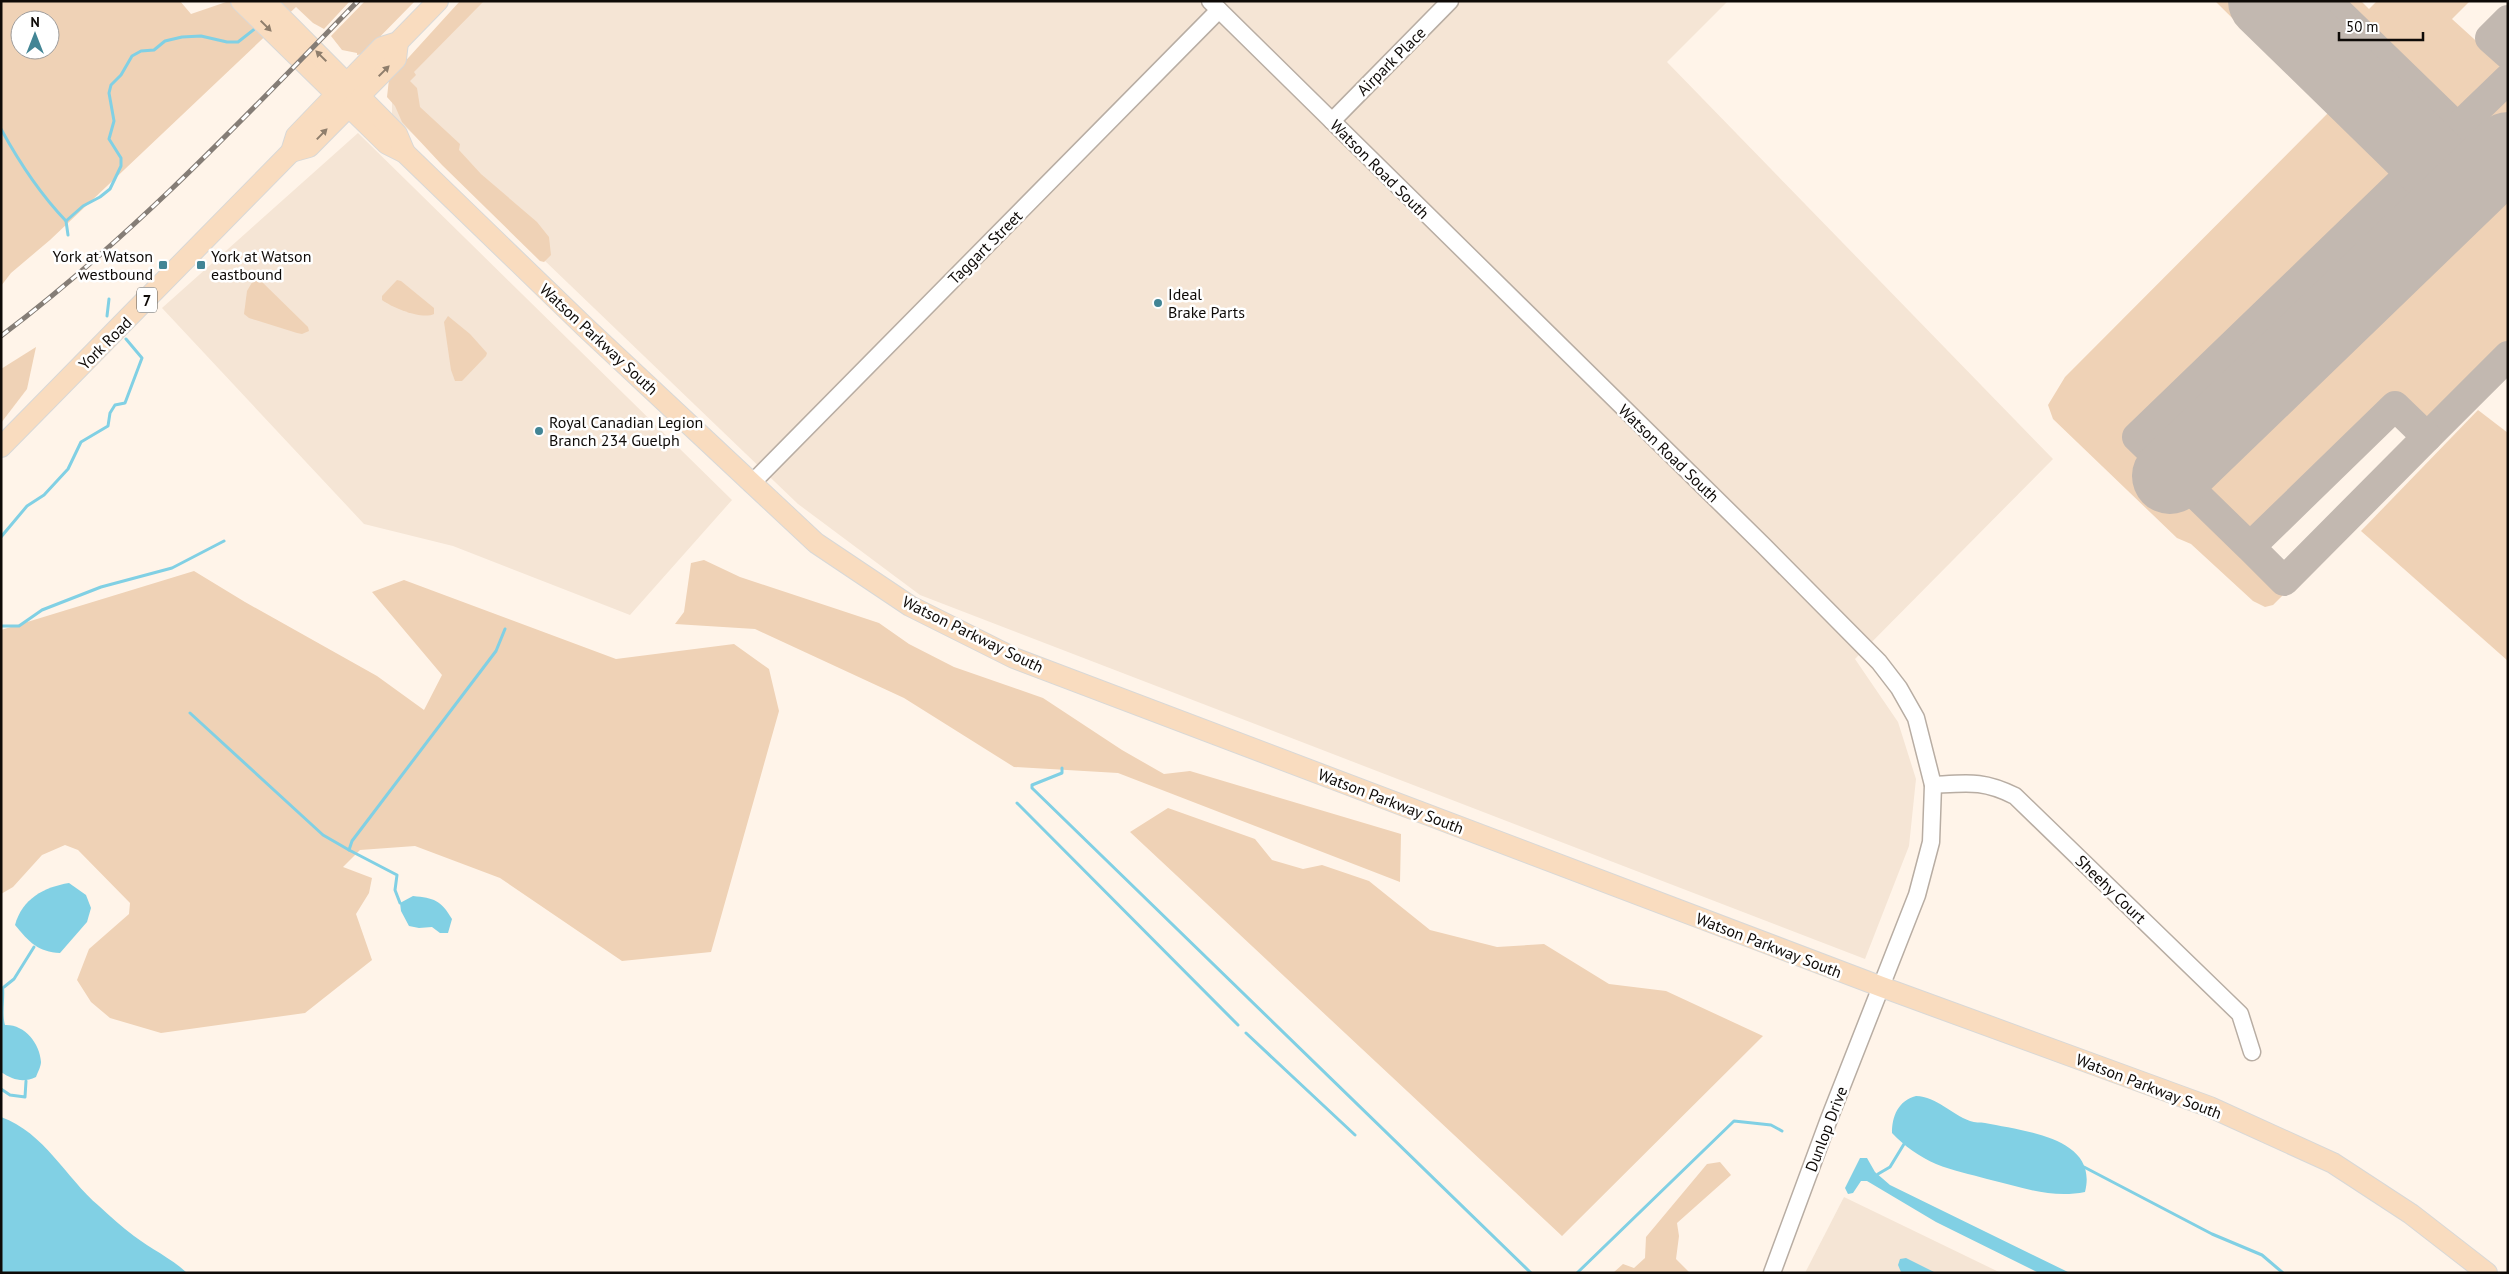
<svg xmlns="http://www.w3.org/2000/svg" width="2509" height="1274" font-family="'PT Sans',sans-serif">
  <rect width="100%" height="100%" fill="#fff4e9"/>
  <!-- built -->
  <g fill="#f5e5d5">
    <polygon points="464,1 1728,1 1667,62 2053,459 1855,659 1898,722 1916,779 1909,846 1865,959 920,595 798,504 392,114 392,76"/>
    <polygon points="358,133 732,500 630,615 453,546 364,524 162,308"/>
    <polygon points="1844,1197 2001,1273 1805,1273"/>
  </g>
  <!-- green -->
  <g fill="#efd2b6" fill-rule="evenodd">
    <path d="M1,1H180L191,14L229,1H350L324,29L313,23L296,7L50,240L11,273L1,286ZM20,20H50V50H20Z"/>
    <polygon points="365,1 415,1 363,54 357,55 357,53 342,50 331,36"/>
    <polygon points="460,1 484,1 414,72 416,75 410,81 417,88 420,107 460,144 459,150 481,174 537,222 549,237 551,255 544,262 540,261 442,165 402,122 395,106 387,97 389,79"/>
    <polygon points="2215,1 2361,1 2369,9 2377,1 2470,1 2452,19 2484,48 2508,24 2508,373 2439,441 2395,399 2244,548 2288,590 2273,605 2265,607 2253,601 2191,544 2177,538 2053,419 2048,405 2065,377 2328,113"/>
    <polygon points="254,279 259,279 308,327 309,331 302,334 297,333 249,318 244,314 247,291"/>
    <path d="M397,280L401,281L434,308V314C422,320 393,308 382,300V296Z"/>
    <polygon points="448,316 470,334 487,353 486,356 462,381 455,381 451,370 444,322"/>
    <polygon points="36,347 27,389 1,423 1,369"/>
    <polygon points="2478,410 2508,433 2508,661 2361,531"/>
    <polygon points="704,560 740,577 879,623 909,644 954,667 1043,698 1122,750 1164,774 1190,771 1401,834 1400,882 1118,773 1014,767 904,698 755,629 675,624 684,612 691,563"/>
    <polygon points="194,571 245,602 377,676 424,710 442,675 372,592 404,580 616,659 734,644 769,669 779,711 711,952 622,961 500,878 415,846 360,850 343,867 372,878 369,893 356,914 372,960 305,1013 161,1033 110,1018 91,1002 77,980 89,949 129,914 130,903 78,850 65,845 42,855 13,887 1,894 1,630"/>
    <polygon points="1168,808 1255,839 1272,860 1303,869 1322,865 1369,881 1430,930 1497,947 1544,944 1609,984 1666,991 1763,1036 1562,1236 1130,832"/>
    <polygon points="1720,1162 1731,1175 1677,1223 1679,1236 1676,1259 1690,1273 1613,1273 1623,1264 1634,1268 1645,1258 1646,1237 1707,1164"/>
  </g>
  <!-- water -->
  <g fill="#81d0e4">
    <path d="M69,883L86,895L91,908L87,922L60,953C38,952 29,942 15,925C22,899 44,887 69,883Z"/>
    <path d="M413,896C434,898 441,900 452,919L448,933H440L432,927L419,928L409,926L401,911L400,903Z"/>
    <path d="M1,986L4,987C5,999 2,1015 5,1025C24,1024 40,1043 41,1062C41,1066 38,1072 36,1077C23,1083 13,1080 1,1072Z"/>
    <path d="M1916,1096C1937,1097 1951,1114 1970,1121C1975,1123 1980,1122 1985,1123C2023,1131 2099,1137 2085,1192C2051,1199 2021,1187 1987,1179C1970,1174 1953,1171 1936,1164C1920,1157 1904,1146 1892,1133C1892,1116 1898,1101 1916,1096Z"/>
    <path d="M1,1117C45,1133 65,1177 99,1206C110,1216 122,1227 134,1236C151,1249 171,1258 187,1273H1Z"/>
    <polygon points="1860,1158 1867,1158 1875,1172 1890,1185 2070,1273 2039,1273 1936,1222 1867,1181 1861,1181 1853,1193 1848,1194 1845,1188"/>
    <polygon points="1906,1258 1936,1273 1901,1272 1898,1265 1900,1259"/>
  </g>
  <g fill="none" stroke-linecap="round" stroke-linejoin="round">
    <!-- stream -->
    <g stroke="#81d0e4" stroke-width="3">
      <path d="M1,129C19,162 40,194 66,221"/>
      <polyline points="68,235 66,221 83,206 100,197 110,189 121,166 121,158 109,139 114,121 109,93 111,85 121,75 132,56 141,51 154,50 165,41 182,37 201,36 227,42 238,42 257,27"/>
      <polyline points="107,316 109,299"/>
      <polyline points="1,537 27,506 44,495 68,469 81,442 108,426 110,413 115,405 125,403 142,358 126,339"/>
      <polyline points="1,626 19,626 42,610 101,587 172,568 224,541"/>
      <polyline points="190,713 323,835 349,850"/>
      <polyline points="1062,768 1062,773 1032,785 1032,788 1531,1273"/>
      <polyline points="1017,803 1238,1025"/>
      <polyline points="400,903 395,890 397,875 349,850 352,841 496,651 505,629"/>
      <polyline points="4,987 14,979 34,947"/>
      <polyline points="1246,1033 1355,1135"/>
      <polyline points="1,1089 10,1095 25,1097 26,1081"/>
      <polyline points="2084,1167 2212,1234 2262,1255 2283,1273"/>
      <polyline points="1878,1174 1890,1167 1904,1144"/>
      <polyline points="1577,1273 1734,1121 1771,1125 1782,1131"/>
    </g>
    <!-- taxiway -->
    <g stroke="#c2b8b0" stroke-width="30">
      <polyline points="2327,1 2458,128"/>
      <polyline points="2272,7 2278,1"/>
      <polyline points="2508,20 2490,38 2508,54"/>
      <polyline points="2427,437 2508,356"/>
      <polyline points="2250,547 2284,581 2427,437 2395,406 2250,547 2137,437 2508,79"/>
    </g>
    <!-- runway -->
    <g stroke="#c2b8b0" stroke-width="76">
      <polyline points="2266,1 2431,162"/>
      <polyline points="2170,476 2508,150"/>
    </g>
    <!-- minor casing -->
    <g stroke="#b8ada3" stroke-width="19">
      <g id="minor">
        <polyline points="1210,1 1764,546 1879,662 1899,688 1916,718 1933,785 1931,842 1917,895 1829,1119 1772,1273"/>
        <polyline points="1332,121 1450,1"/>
        <polyline points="751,484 1219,10"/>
        <path d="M1933,785C1968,783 1983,780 2015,796L2240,1014L2252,1052"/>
      </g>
    </g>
    <!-- major casing -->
    <g stroke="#d8d8d7" stroke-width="22">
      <g id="major">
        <polyline points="241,1 387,144 405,153 585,327 816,543 910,606 1014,658 1882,987 2210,1107 2333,1163 2411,1214 2487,1273"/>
        <polyline points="265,1 397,134 405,153"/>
        <polyline points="291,152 309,147 396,59 398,42"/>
        <polyline points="1,447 291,152 296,136 321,110 382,47 398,42 438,1"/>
      </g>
    </g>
    <!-- minor -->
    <use href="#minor" stroke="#fff" stroke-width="16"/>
    <!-- major -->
    <use href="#major" stroke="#f9dcbf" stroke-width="20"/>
    <!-- rail casing -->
    <g stroke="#857d76" stroke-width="5">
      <path id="rail" d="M1,336C132,237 244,118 358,1"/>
    </g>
    <!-- rail -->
    <use href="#rail" stroke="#fff" stroke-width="3" stroke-dasharray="9" stroke-linecap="butt"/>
  </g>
  <!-- one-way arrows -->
  <defs><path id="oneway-solid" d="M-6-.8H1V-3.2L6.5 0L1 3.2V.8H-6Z" transform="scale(1.25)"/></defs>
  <g fill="#8f7e6c">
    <use href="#oneway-solid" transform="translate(266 26) rotate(45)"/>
    <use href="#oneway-solid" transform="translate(321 56) rotate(-135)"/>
    <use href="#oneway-solid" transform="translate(384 71) rotate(-45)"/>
    <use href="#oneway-solid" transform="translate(322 134) rotate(-46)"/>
  </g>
  <!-- markers -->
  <g fill="#428595" stroke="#fff" stroke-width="2">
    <rect x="158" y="260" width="10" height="10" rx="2.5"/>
    <rect x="196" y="260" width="10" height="10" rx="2.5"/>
    <circle cx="1158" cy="303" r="5"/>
    <circle cx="539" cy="431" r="5"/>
  </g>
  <g text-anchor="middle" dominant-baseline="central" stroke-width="5" stroke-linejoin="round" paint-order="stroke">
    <!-- shield labels -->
    <rect fill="#fff" stroke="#565451" stroke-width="1" x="137" y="287.5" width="20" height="25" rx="4"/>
    <g font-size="15" font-weight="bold" fill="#0e0a07">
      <text x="147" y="300">7</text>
    </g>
    <!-- street labels -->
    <g font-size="16" fill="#0e0a07" stroke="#fff">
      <text transform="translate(1391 61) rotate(-45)">Airpark Place</text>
      <text transform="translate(1380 169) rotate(45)">Watson Road South</text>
      <text transform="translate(985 247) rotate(-45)">Taggart Street</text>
      <text transform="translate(599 339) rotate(43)">Watson Parkway South</text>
      <text transform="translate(105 343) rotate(-45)">York Road</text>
      <text transform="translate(1669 453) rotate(44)">Watson Road South</text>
      <text transform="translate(973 634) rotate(26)">Watson Parkway South</text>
      <text transform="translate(1391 801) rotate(21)">Watson Parkway South</text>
      <text transform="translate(2111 889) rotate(44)">Sheehy Court</text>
      <text transform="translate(1769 945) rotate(21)">Watson Parkway South</text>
      <text transform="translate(2149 1086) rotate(21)">Watson Parkway South</text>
      <text transform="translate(1826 1129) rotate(-69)">Dunlop Drive</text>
    </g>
    <!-- poi labels -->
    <g font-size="16" fill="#0e0a07" stroke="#fff" text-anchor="start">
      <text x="153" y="256" text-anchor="end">York at Watson<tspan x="153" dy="18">westbound</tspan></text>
      <text x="211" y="256">York at Watson<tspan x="211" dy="18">eastbound</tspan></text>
      <text x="1168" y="294">Ideal<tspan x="1168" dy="18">Brake Parts</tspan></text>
      <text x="549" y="422">Royal Canadian Legion<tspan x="549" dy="18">Branch 234 Guelph</tspan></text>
    </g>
  </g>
  <!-- border -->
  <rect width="2509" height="1274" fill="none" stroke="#0e0a07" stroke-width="5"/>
  <!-- north arrow -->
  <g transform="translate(35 35)"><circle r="24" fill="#ffffff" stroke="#9f9d9c"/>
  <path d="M0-4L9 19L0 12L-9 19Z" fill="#428595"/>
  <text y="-8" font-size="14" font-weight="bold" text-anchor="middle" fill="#0e0a07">N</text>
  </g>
  <!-- scale -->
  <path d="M2339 32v8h84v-8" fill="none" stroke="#0e0a07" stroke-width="2.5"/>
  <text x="2346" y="32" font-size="15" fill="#0e0a07" stroke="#ffffff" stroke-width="4" paint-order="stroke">50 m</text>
</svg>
